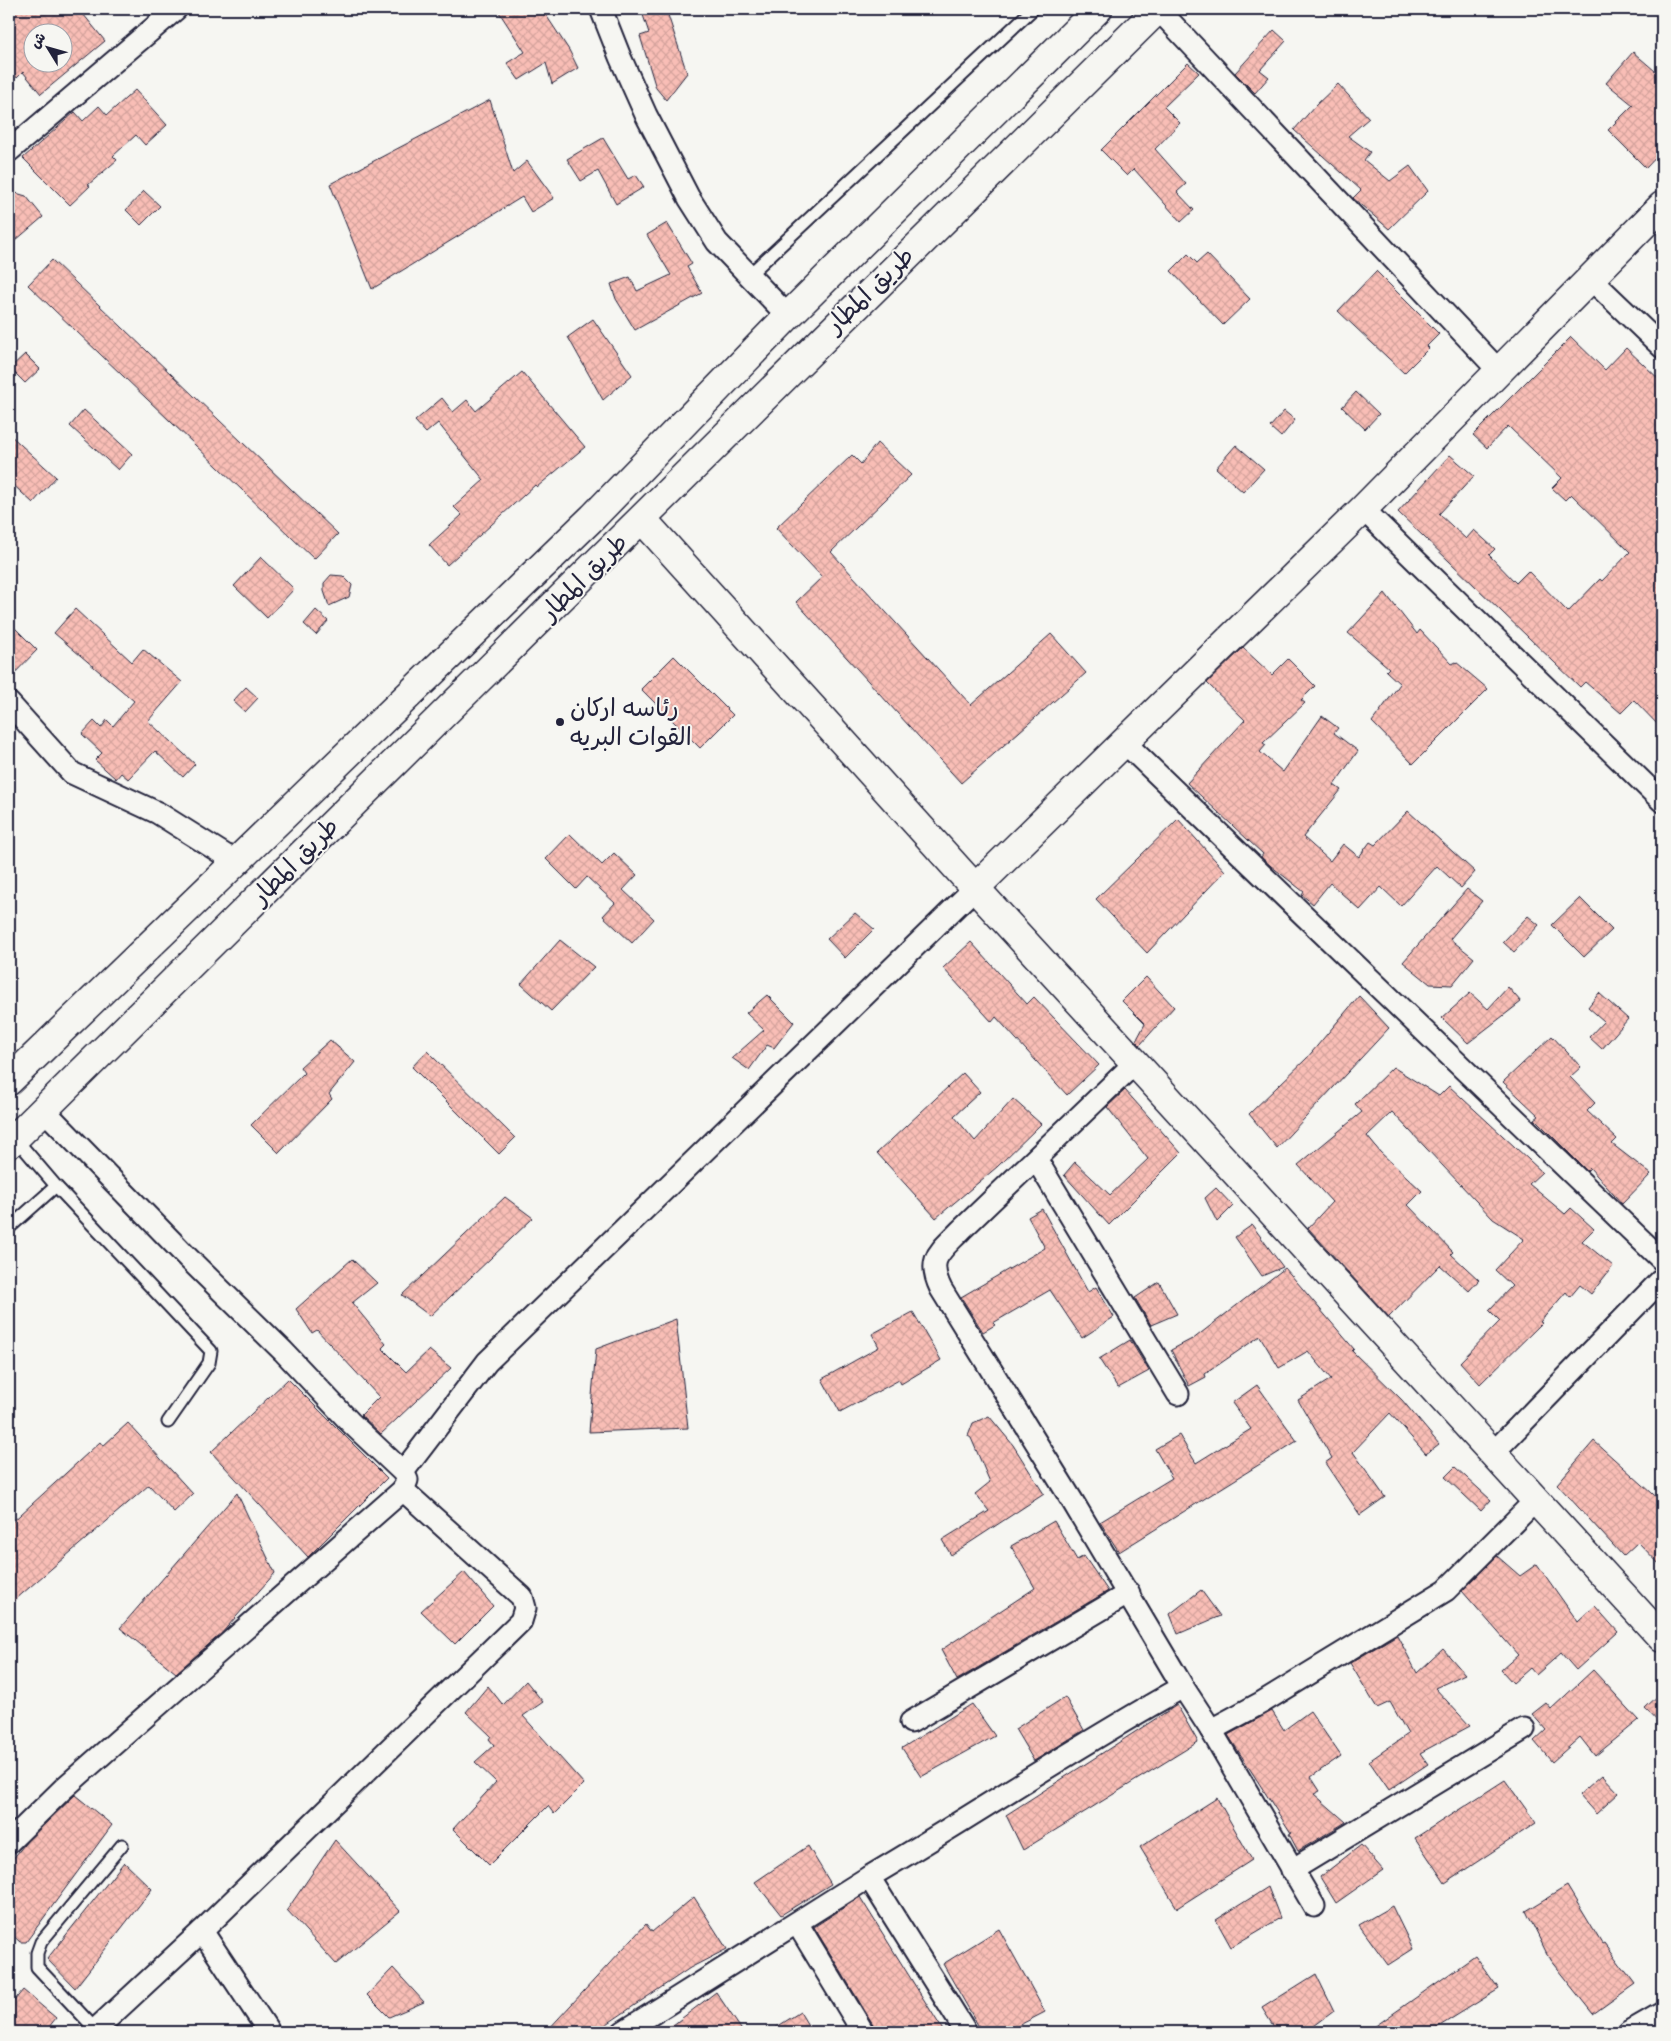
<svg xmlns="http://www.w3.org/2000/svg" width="1671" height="2041" font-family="Caveat,'Playpen Sans Arabic',sans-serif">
  <defs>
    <pattern id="building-cross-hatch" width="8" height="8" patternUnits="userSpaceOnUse" patternTransform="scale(1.25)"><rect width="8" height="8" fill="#f9beb6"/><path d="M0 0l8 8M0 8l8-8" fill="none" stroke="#d5a39d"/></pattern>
  </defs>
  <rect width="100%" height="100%" fill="#f6f6f2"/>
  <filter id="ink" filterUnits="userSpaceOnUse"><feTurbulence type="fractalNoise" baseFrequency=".02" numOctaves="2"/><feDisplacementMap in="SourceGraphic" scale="10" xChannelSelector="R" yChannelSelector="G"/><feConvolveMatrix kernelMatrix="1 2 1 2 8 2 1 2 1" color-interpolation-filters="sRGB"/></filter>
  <g filter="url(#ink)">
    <!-- building -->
    <g fill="url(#building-cross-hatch)" stroke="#22223b" fill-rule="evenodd">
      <path d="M9,9H79L105,41L41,94L23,72L17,78L9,68ZM32,32H62V62H32Z"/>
      <polygon points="497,9 542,9 569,50 578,68 552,84 546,63 519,80 507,63 525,52"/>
      <polygon points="641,9 666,9 687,73 666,100 656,88 640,36 649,33"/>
      <polygon points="1274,30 1286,41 1260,70 1269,77 1255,93 1235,73"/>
      <polygon points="1633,52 1662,77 1662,151 1646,168 1608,130 1633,105 1606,83"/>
      <polygon points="1188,63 1199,73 1164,107 1180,123 1155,149 1186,184 1177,192 1194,210 1181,222 1134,169 1127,176 1101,150"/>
      <polygon points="1338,84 1369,118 1348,136 1370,152 1364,160 1390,181 1410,166 1428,191 1389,229 1353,198 1361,190 1294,130 1315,106"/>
      <polygon points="135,90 167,125 145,145 136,135 113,156 117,160 88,185 90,186 70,205 23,158 75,112 83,121 99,106 107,115"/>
      <polygon points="490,100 513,173 527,161 554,198 531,212 522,197 372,289 330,184"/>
      <polygon points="603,138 628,179 636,175 644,187 616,204 598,171 581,181 567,159"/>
      <polygon points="9,191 26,196 43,217 9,246"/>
      <polygon points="144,191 160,206 141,225 126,210"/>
      <polygon points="667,223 692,264 687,267 702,293 635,330 616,299 611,284 630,277 637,291 671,275 647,235"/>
      <polygon points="1188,254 1197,263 1207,254 1250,299 1223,325 1171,271"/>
      <polygon points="52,260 338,534 314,559 28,285"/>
      <polygon points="1376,271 1439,334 1427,346 1429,348 1404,373 1338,311"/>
      <polygon points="593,319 632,375 603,400 568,337"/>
      <polygon points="1571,337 1605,370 1626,348 1662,382 1662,729 1634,700 1621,713 1585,682 1580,687 1398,512 1450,455 1474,476 1439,514 1466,539 1474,530 1495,549 1489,555 1516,583 1528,571 1568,612 1600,579 1602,581 1630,552 1571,494 1565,500 1552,488 1562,478 1508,426 1487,448 1473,435"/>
      <polygon points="25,354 40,369 25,383 10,368"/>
      <polygon points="522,372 585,447 537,487 535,485 447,565 429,545 462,515 454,507 484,480 438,423 426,433 415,421 442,398 453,412 467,400 476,411"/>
      <polygon points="1356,392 1379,414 1365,429 1342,407"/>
      <polygon points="84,410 132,454 118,470 70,426"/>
      <polygon points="1284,411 1295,420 1281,437 1270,427"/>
      <polygon points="9,434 56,477 33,503 9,481"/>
      <polygon points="877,443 911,475 831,552 971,705 1051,634 1086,673 961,783 796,602 822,577 776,528 852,455 861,464"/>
      <polygon points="1236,445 1264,469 1243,492 1216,468"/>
      <polygon points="261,557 294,589 267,618 234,586"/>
      <polygon points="331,575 343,576 352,585 349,597 329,606 324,591 324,583"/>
      <polygon points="1385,593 1417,634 1420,630 1452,664 1456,662 1488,689 1413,764 1372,722 1400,684 1386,671 1389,668 1348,633"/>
      <polygon points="75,609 132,662 143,649 182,682 148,721 195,764 183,777 155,751 128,779 121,773 116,779 95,760 102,753 82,734 94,721 101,728 107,720 113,726 134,701 54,633"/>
      <polygon points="316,610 328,621 316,635 304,624"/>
      <polygon points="9,622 37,650 9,679"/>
      <polygon points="1243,648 1272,675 1288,659 1315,686 1301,700 1305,703 1263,743 1266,745 1260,752 1283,772 1322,716 1338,728 1334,733 1358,751 1334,785 1341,790 1303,837 1330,861 1343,844 1359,857 1370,842 1375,845 1408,811 1475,872 1461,888 1437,866 1401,906 1381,887 1360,910 1330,883 1313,904 1302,895 1304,892 1271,866 1261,857 1263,854 1187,783 1245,720 1207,683"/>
      <polygon points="674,656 733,715 700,748 641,689"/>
      <polygon points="246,687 258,698 245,712 233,701"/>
      <polygon points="1178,819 1225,871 1147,953 1096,899"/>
      <polygon points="570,834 602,865 614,853 637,875 623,890 654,919 632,943 603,916 615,903 587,877 576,889 546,859"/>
      <polygon points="1467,889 1482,901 1450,939 1474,958 1452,985 1430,984 1403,962"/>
      <polygon points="1580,898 1612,930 1584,957 1552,925"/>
      <polygon points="855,913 874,929 845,958 827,939"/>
      <polygon points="1528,916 1539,925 1514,952 1503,942"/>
      <polygon points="560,940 594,967 551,1011 521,984"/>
      <polygon points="971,942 1027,1004 1034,997 1099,1065 1067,1095 996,1017 992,1022 943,968"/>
      <polygon points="1146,977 1174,1007 1140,1045 1136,1041 1145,1024 1122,1001"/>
      <polygon points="1508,987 1521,1002 1468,1043 1442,1018 1470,993 1488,1009"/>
      <polygon points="1599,993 1628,1019 1602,1049 1589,1037 1604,1021 1588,1007"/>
      <polygon points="767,995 794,1022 774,1048 767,1045 749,1070 732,1058 764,1030 746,1013"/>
      <polygon points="1359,996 1389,1028 1277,1148 1249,1114 1307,1058"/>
      <polygon points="1552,1036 1581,1067 1570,1077 1595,1103 1587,1111 1617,1139 1612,1144 1651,1174 1622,1204 1590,1168 1587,1171 1535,1119 1539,1116 1503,1082"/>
      <polygon points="330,1040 355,1062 329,1094 332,1099 279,1153 251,1125 304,1073 300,1067"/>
      <polygon points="427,1051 515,1138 499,1154 412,1067"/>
      <polygon points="1393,1067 1439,1096 1449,1086 1542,1172 1529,1184 1565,1214 1571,1208 1594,1229 1582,1241 1613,1266 1591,1294 1580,1285 1570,1297 1566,1292 1540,1322 1542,1323 1480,1384 1460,1362 1500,1321 1489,1310 1512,1286 1495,1270 1524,1239 1493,1219 1392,1112 1367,1136 1380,1152 1422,1191 1408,1205 1453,1252 1451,1254 1479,1280 1469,1291 1440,1265 1389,1317 1308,1228 1332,1202 1298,1165 1362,1112 1355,1104"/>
      <polygon points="963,1073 980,1092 954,1116 975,1141 1013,1099 1041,1124 997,1167 936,1218 877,1153"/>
      <polygon points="1125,1090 1181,1153 1109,1225 1064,1175 1075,1162 1110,1195 1148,1159 1107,1107"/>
      <polygon points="1216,1188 1233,1206 1217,1222 1205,1198"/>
      <polygon points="505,1197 533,1218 430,1316 402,1295"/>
      <polygon points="1042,1209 1088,1292 1096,1287 1114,1317 1082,1338 1050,1290 993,1323 995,1325 983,1332 961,1297 1045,1248 1028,1217"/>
      <polygon points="1252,1225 1274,1255 1283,1267 1262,1276 1235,1237"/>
      <polygon points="352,1259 377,1283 352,1303 386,1344 382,1348 406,1372 429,1350 451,1368 381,1434 361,1415 379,1397 317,1330 312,1333 296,1309"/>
      <polygon points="1285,1268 1354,1349 1352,1351 1402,1400 1439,1444 1426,1454 1390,1413 1353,1452 1385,1497 1360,1515 1325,1463 1332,1458 1298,1400 1331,1379 1308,1351 1279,1368 1260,1336 1205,1374 1206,1377 1189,1386 1171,1350 1192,1339 1192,1340"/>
      <polygon points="1159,1282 1177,1314 1151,1325 1135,1298"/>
      <polygon points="913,1312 941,1360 901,1384 899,1380 840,1412 822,1379 879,1347 872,1334"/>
      <polygon points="676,1319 688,1428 589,1432 596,1349"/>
      <polygon points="1130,1340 1149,1371 1118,1388 1099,1359"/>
      <polygon points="288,1379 387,1478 308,1557 211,1452"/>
      <polygon points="1257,1385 1297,1441 1119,1552 1100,1522 1172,1478 1155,1449 1179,1435 1196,1463 1251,1429 1232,1403"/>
      <polygon points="989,1416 1013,1445 1044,1494 951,1555 942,1540 989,1511 975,1494 990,1482 971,1438 968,1436 973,1423"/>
      <polygon points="128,1423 193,1494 174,1512 149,1485 9,1605 9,1525 100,1442 103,1446"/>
      <polygon points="1594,1441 1662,1502 1662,1567 1638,1542 1623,1556 1557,1484"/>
      <polygon points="1455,1467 1491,1500 1481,1511 1445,1477"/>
      <polygon points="237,1493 275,1573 220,1635 176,1673 120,1628"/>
      <polygon points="1054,1521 1077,1560 1084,1556 1108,1591 957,1680 941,1650 1035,1588 1011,1546"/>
      <polygon points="1497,1556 1520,1576 1537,1564 1578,1622 1595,1606 1618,1632 1576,1670 1561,1653 1536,1675 1530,1668 1513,1683 1501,1670 1518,1655 1462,1591"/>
      <polygon points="464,1572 493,1606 455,1644 421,1611"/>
      <polygon points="1201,1590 1220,1616 1178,1634 1170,1614"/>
      <polygon points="1397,1635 1417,1673 1443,1649 1465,1674 1435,1688 1470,1726 1420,1753 1428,1764 1389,1790 1369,1761 1408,1734 1390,1702 1377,1708 1350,1663"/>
      <polygon points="1593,1670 1639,1720 1595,1756 1580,1737 1552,1762 1534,1741 1546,1730 1532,1714 1546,1703 1551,1709"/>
      <polygon points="526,1681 543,1702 523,1716 584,1784 554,1814 548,1806 489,1865 453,1829 496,1782 475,1762 494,1745 489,1739 491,1736 466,1712 488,1686 503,1705"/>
      <polygon points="1662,1692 1662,1726 1645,1708"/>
      <polygon points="1065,1697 1084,1730 1034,1761 1015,1729"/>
      <polygon points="972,1704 995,1736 921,1777 902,1748"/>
      <polygon points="1177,1705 1198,1742 1023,1850 1006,1815"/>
      <polygon points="1272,1711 1284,1730 1310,1711 1341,1756 1311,1777 1320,1791 1314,1794 1346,1822 1298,1851 1289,1834 1291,1833 1228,1735"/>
      <polygon points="1602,1775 1619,1793 1596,1814 1579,1795"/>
      <polygon points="1505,1780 1536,1823 1445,1883 1415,1838"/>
      <polygon points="75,1795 112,1825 26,1942 20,1942 9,1932 9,1864 27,1841"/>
      <polygon points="1217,1798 1252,1860 1177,1908 1140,1847"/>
      <polygon points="335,1840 400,1911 336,1964 287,1910"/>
      <polygon points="1361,1845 1383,1870 1336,1903 1320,1877"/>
      <polygon points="808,1846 831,1884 781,1915 755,1882"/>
      <polygon points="124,1862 152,1889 75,1988 47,1959"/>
      <polygon points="1567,1886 1602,1944 1604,1943 1635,1984 1593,2014 1550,1960 1526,1911"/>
      <polygon points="1268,1887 1280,1918 1231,1947 1216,1920"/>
      <polygon points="694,1897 727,1949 690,1968 595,2032 546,2032 646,1924 652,1932"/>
      <polygon points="860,1897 944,2032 878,2032 874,2026 814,1927"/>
      <polygon points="1392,1906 1413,1949 1388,1965 1359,1925"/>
      <polygon points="999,1929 1045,2012 1006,2032 982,2032 943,1964"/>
      <polygon points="1475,1956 1499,1989 1430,2032 1367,2032"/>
      <polygon points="393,1968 424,2002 389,2017 367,1995"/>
      <polygon points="1316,1974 1334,2011 1306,2032 1277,2032 1262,2008"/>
      <polygon points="23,1990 56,2018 45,2032 9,2032 9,2007"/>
      <polygon points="716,1992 743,2032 664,2032"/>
      <polygon points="800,2012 812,2032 769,2032"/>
    </g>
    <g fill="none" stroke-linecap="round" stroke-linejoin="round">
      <!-- lane casing -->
      <g stroke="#22223b" stroke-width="15">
        <g id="lane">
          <polyline points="749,275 1033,9"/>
          <polyline points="15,1138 56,1186 211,1351 209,1363 168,1422"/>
          <polyline points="9,1228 56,1186"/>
          <polyline points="98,2032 37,1967 37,1953 41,1942 122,1845"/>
        </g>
      </g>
      <!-- street casing -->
      <g stroke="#22223b" stroke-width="25">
        <g id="street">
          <polyline points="601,9 620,57 646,115 689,198 717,242 788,316"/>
          <polyline points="1158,9 1499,371"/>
          <polyline points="9,151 176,9"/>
          <polyline points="1591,279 1662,347"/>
          <polyline points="1363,509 1662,801"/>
          <polyline points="9,703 72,773 158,813 236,862"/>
          <polyline points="1124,742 1662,1260"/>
          <polyline points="1036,1159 1178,1394"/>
          <polyline points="1493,1453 1662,1279"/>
          <polyline points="403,1472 487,1362 975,888"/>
          <polyline points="1183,1687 1211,1730 1314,1906"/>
          <polyline points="911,1722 1129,1593"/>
          <polyline points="1211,1730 1261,1703 1446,1590 1536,1500"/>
          <polyline points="9,1842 64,1788 403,1490 407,1480 403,1472 351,1423 283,1351 187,1257 43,1109"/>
          <polyline points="1292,1870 1524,1729"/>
          <path d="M869,1877C975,1815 1076,1746 1183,1687L1073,1502L941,1289C926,1258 940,1252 961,1230L1136,1062"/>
          <polyline points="797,1923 863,2032"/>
          <polyline points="202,1931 269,2032"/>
          <polyline points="93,2032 202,1931 521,1621 525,1608 522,1597 403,1490"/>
          <polyline points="623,2032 869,1877 966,2032"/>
          <polyline points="1629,2032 1662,2013"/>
        </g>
      </g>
      <!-- secondary casing -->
      <g stroke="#22223b" stroke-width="31">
        <g id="secondary">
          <polyline points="642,519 975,888 1662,1638"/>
          <polyline points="975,888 1363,509 1662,206"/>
        </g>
      </g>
      <!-- highway casing -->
      <g stroke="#22223b" stroke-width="31">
        <g id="highway">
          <polyline points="9,1081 593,517 788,316 1098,9"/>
          <path d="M9,1144C393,767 773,385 1158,9"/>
        </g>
      </g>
      <!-- lane -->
      <use href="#lane" stroke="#f6f6f2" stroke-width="11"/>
      <!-- street -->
      <use href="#street" stroke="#f6f6f2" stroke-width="21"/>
      <!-- secondary -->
      <use href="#secondary" stroke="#f6f6f2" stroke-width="28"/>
      <!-- highway -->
      <use href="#highway" stroke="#f6f6f2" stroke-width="28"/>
    </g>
  </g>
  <!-- markers -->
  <circle fill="#22223b" stroke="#f6f6f2" stroke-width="2" cx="560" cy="722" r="5"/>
  <g text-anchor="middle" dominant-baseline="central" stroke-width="4" stroke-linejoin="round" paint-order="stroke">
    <!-- street labels -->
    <g font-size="25" fill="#22223b" stroke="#f6f6f2">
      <text transform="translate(870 290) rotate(-44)">طريق المطار</text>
      <text transform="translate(584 577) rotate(-45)">طريق المطار</text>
      <text transform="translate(295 861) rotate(-45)">طريق المطار</text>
    </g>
    <!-- poi labels -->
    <g font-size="25" fill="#22223b" stroke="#f6f6f2" text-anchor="start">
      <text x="570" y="708">رئاسه اركان<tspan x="570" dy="29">القوات البريه</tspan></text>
    </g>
  </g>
  <!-- margin -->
  <rect width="1671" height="2041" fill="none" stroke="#f6f6f2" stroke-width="30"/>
  <rect x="15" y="15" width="1641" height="2011" fill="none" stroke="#22223b" stroke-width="2" filter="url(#ink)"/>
  <!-- north arrow -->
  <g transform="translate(48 48) rotate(307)"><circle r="24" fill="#f6f6f2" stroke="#a1a1a9"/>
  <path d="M0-4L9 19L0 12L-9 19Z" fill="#22223b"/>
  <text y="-8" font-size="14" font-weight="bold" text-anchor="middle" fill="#22223b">ش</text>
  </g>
</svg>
